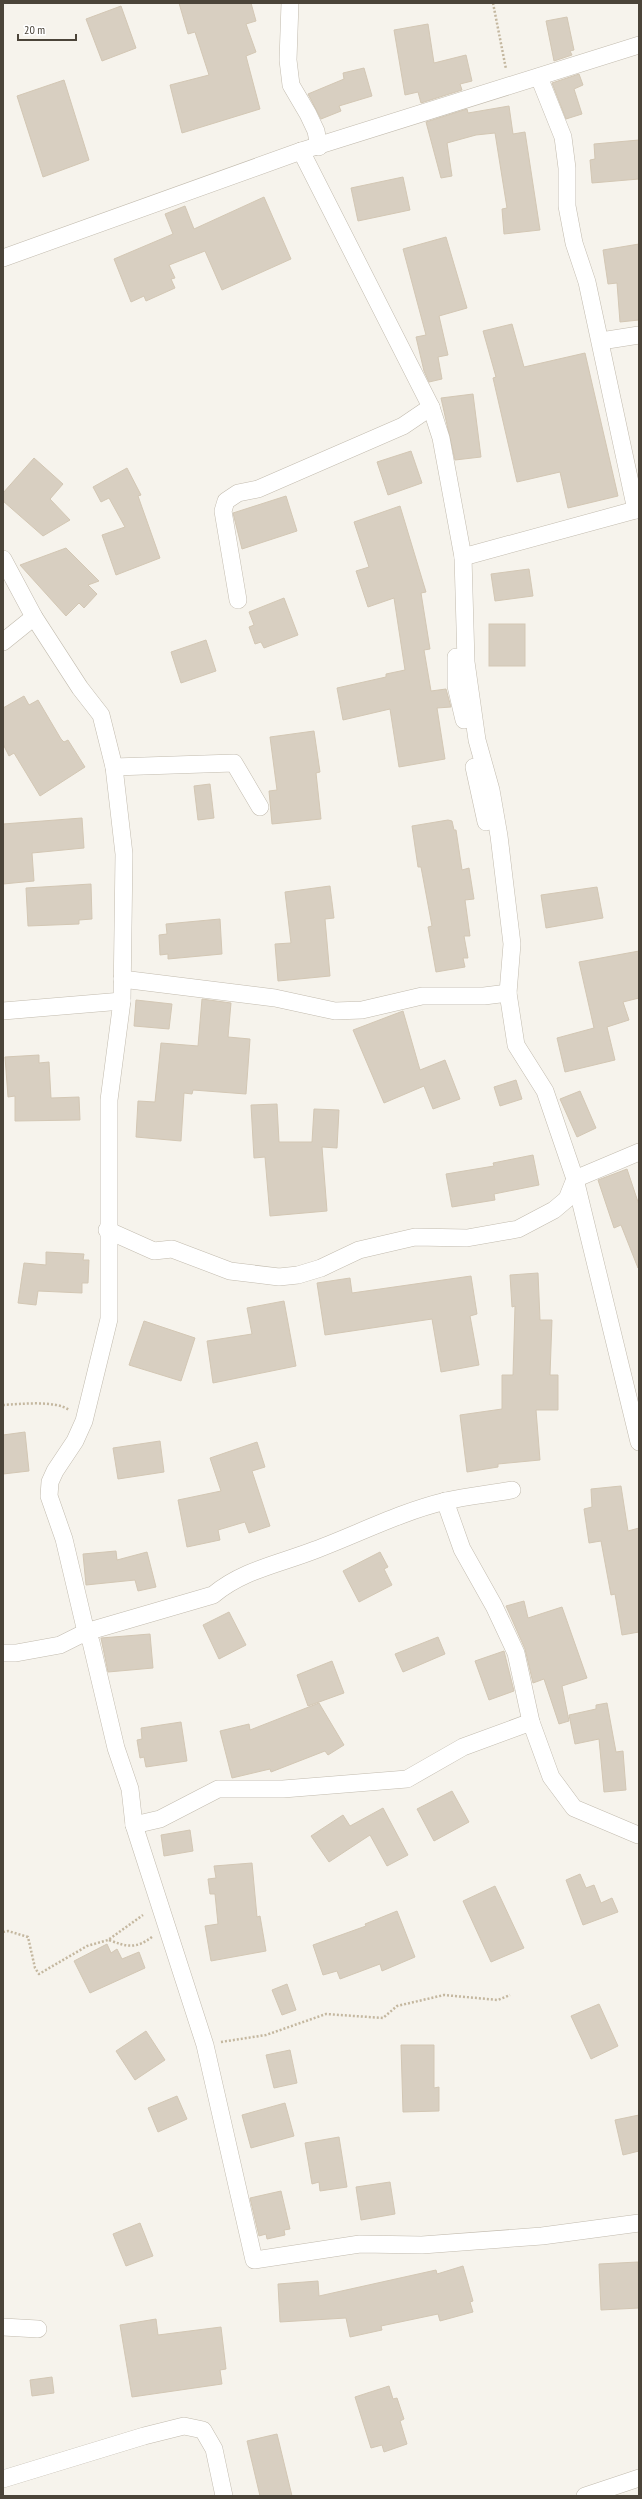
<svg xmlns="http://www.w3.org/2000/svg" width="642" height="2499" font-family="'PT Sans Narrow',sans-serif">
  <rect width="100%" height="100%" fill="#f6f3ec"/>
  <!-- building -->
  <g fill="#d8cfc1" stroke="#d3c7b4">
    <polygon points="179,3 251,3 256,21 246,24 256,52 246,56 260,109 182,133 170,85 209,75 195,32 188,34"/>
    <polygon points="121,6 136,48 102,61 86,19"/>
    <polygon points="567,17 574,50 570,51 572,55 554,61 546,21"/>
    <polygon points="428,24 434,63 466,55 472,81 460,84 462,90 421,103 418,92 405,95 394,30"/>
    <polygon points="364,68 372,96 339,106 341,111 321,119 308,94 344,79 343,73"/>
    <polygon points="579,74 583,85 574,89 582,114 566,119 552,83"/>
    <polygon points="64,80 89,160 43,177 17,96"/>
    <polygon points="509,106 513,134 525,132 540,230 504,234 502,209 507,208 495,133 476,135 447,143 452,176 441,178 426,122 467,109 468,113"/>
    <polygon points="639,140 639,179 592,183 590,160 595,159 594,144"/>
    <polygon points="403,177 410,210 358,221 351,188"/>
    <polygon points="264,197 291,259 222,290 205,251 169,265 175,278 171,279 175,288 146,301 144,296 131,302 114,259 173,234 165,214 185,206 194,229"/>
    <polygon points="446,237 467,308 439,316 448,355 438,357 442,379 429,382 424,371 416,337 426,335 403,249"/>
    <polygon points="639,244 639,320 620,322 617,283 608,284 603,250"/>
    <polygon points="512,324 524,367 585,353 618,496 568,508 560,472 517,482 493,378 496,377 483,331"/>
    <polygon points="473,394 481,457 455,460 441,398"/>
    <polygon points="411,451 422,483 388,495 377,462"/>
    <polygon points="34,458 63,484 50,499 70,520 43,536 3,501 3,493"/>
    <polygon points="127,468 141,495 138,496 160,558 116,575 102,535 125,527 109,498 101,502 93,487"/>
    <polygon points="286,496 297,531 242,549 233,513"/>
    <polygon points="400,506 426,592 421,593 430,649 424,650 431,691 446,689 451,707 437,708 445,759 399,767 390,709 343,720 337,688 386,677 386,674 405,670 394,598 368,607 356,571 369,567 354,522"/>
    <polygon points="66,548 99,581 88,585 97,594 84,608 79,603 66,616 20,565"/>
    <polygon points="529,569 533,596 495,601 491,574"/>
    <polygon points="284,598 298,635 264,648 261,642 255,644 249,627 254,625 249,612"/>
    <rect x="489" y="624" width="36" height="42"/>
    <polygon points="206,640 216,671 181,683 171,652"/>
    <polygon points="24,696 29,705 38,700 61,739 64,742 68,740 85,767 40,796 14,753 9,756 3,744 3,708"/>
    <polygon points="314,731 320,772 316,773 321,819 272,824 269,791 277,790 270,737"/>
    <polygon points="210,784 214,818 198,820 194,786"/>
    <polygon points="82,818 84,848 32,853 34,881 3,884 3,824"/>
    <polygon points="448,820 452,821 454,830 456,830 462,870 469,868 474,899 465,900 470,936 464,936 468,958 463,958 465,967 436,972 428,927 432,926 421,867 418,867 412,826"/>
    <polygon points="91,884 92,919 79,920 79,924 28,926 26,888"/>
    <polygon points="330,886 334,918 325,919 330,976 278,981 275,944 291,943 285,892"/>
    <polygon points="597,887 603,918 546,928 541,895"/>
    <polygon points="220,919 222,954 168,959 168,954 160,955 159,935 167,934 166,924"/>
    <polygon points="639,951 639,998 623,1002 629,1020 607,1027 615,1060 565,1072 557,1038 594,1028 579,962"/>
    <polygon points="202,999 231,1003 228,1037 250,1039 246,1094 193,1090 192,1094 184,1093 181,1141 136,1137 138,1101 155,1102 161,1043 198,1046"/>
    <polygon points="136,1000 172,1004 169,1029 134,1026"/>
    <polygon points="403,1011 420,1070 445,1060 460,1099 433,1109 424,1086 384,1103 353,1030"/>
    <polygon points="39,1055 39,1063 49,1062 51,1098 79,1097 80,1120 15,1121 15,1096 8,1097 5,1057"/>
    <polygon points="516,1080 522,1099 500,1106 494,1087"/>
    <polygon points="580,1091 596,1128 577,1137 560,1099"/>
    <polygon points="277,1104 279,1142 312,1142 314,1109 339,1110 337,1148 322,1147 327,1211 270,1216 265,1157 254,1158 251,1105"/>
    <polygon points="533,1155 539,1185 494,1194 495,1200 452,1207 446,1174 494,1166 493,1163"/>
    <polygon points="627,1169 639,1205 638,1268 621,1225 614,1228 598,1180"/>
    <polygon points="46,1252 84,1254 83,1260 89,1260 88,1283 82,1283 82,1293 38,1291 36,1305 18,1303 24,1263 46,1265"/>
    <polygon points="538,1273 540,1320 552,1320 550,1375 558,1375 558,1410 536,1410 540,1460 498,1464 498,1467 467,1472 460,1415 502,1409 502,1375 513,1375 515,1306 512,1307 510,1275"/>
    <polygon points="471,1276 477,1314 470,1316 479,1365 441,1372 432,1319 325,1335 317,1283 350,1278 352,1293"/>
    <polygon points="284,1301 296,1366 213,1383 207,1341 252,1334 247,1308"/>
    <polygon points="144,1321 195,1338 181,1381 129,1365"/>
    <polygon points="25,1432 29,1471 3,1474 3,1435"/>
    <polygon points="160,1441 164,1472 118,1479 113,1448"/>
    <polygon points="257,1442 265,1467 252,1471 270,1526 249,1533 245,1522 218,1530 220,1540 187,1547 178,1500 221,1491 210,1458"/>
    <polygon points="621,1486 628,1531 639,1528 639,1632 622,1635 615,1594 611,1595 601,1541 589,1543 584,1509 592,1507 591,1489"/>
    <polygon points="116,1551 117,1560 147,1552 156,1587 138,1591 135,1580 86,1585 83,1554"/>
    <polygon points="380,1552 388,1567 384,1569 392,1585 359,1602 343,1571"/>
    <polygon points="524,1601 528,1618 562,1607 587,1678 562,1686 569,1721 559,1724 544,1679 533,1683 525,1649 506,1606"/>
    <polygon points="229,1612 246,1645 219,1659 203,1625"/>
    <polygon points="150,1634 153,1668 108,1672 101,1638"/>
    <polygon points="438,1637 445,1654 403,1672 395,1654"/>
    <polygon points="504,1651 514,1691 489,1700 475,1661"/>
    <polygon points="332,1661 344,1693 308,1706 297,1675"/>
    <polygon points="319,1703 344,1745 328,1755 325,1751 271,1772 270,1769 232,1778 220,1731 249,1724 250,1730"/>
    <polygon points="607,1703 616,1752 623,1751 626,1790 604,1792 599,1739 575,1744 569,1715 596,1709 596,1705"/>
    <polygon points="181,1722 187,1761 146,1767 144,1757 140,1758 137,1740 142,1739 141,1728"/>
    <polygon points="452,1791 469,1822 434,1841 417,1809"/>
    <polygon points="383,1808 408,1855 387,1866 370,1835 329,1862 311,1836 343,1815 350,1826"/>
    <polygon points="190,1830 193,1851 164,1856 161,1835"/>
    <polygon points="252,1863 257,1917 260,1916 266,1951 211,1961 205,1926 218,1924 215,1894 210,1894 208,1879 216,1878 214,1866"/>
    <polygon points="580,1874 586,1888 594,1885 601,1903 612,1898 618,1912 583,1925 566,1880"/>
    <polygon points="495,1886 524,1948 491,1962 463,1901"/>
    <polygon points="397,1911 415,1957 382,1971 380,1964 340,1979 337,1971 323,1975 313,1945 366,1926 365,1924"/>
    <polygon points="107,1944 111,1953 117,1949 122,1959 139,1952 145,1968 90,1993 74,1961"/>
    <polygon points="287,1984 296,2010 282,2015 272,1990"/>
    <polygon points="599,2004 618,2046 591,2059 571,2016"/>
    <polygon points="146,2031 165,2060 135,2080 116,2051"/>
    <polygon points="401,2045 434,2045 434,2088 439,2087 439,2111 403,2112"/>
    <polygon points="290,2050 297,2083 274,2088 266,2055"/>
    <polygon points="177,2096 187,2119 158,2132 148,2108"/>
    <polygon points="285,2103 294,2136 251,2148 242,2115"/>
    <polygon points="639,2115 639,2151 623,2155 615,2120"/>
    <polygon points="339,2137 347,2187 320,2191 319,2182 312,2184 305,2143"/>
    <polygon points="390,2182 395,2214 361,2220 356,2187"/>
    <polygon points="281,2191 290,2229 284,2230 285,2235 267,2239 266,2234 259,2236 250,2198"/>
    <polygon points="140,2223 153,2256 126,2266 113,2234"/>
    <polygon points="638,2262 639,2308 601,2310 599,2264"/>
    <polygon points="463,2266 473,2301 470,2302 473,2312 440,2321 438,2314 381,2326 382,2330 350,2337 346,2318 280,2322 278,2284 318,2281 319,2296 436,2270 437,2274"/>
    <polygon points="156,2319 158,2335 221,2327 226,2369 220,2370 222,2384 132,2397 120,2325"/>
    <polygon points="52,2377 54,2393 32,2396 30,2380"/>
    <polygon points="389,2386 393,2399 397,2398 404,2419 400,2421 407,2444 384,2452 382,2445 371,2448 355,2397"/>
    <polygon points="277,2434 292,2496 260,2496 247,2441"/>
  </g>
  <g fill="none" stroke-linecap="round" stroke-linejoin="round">
    <!-- minor casing -->
    <g stroke="#c2bbae" stroke-width="18">
      <g id="minor">
        <polyline points="290,3 288,60 291,85 308,114 316,131 319,147"/>
        <polyline points="539,77 563,137 567,168 567,206 574,243 587,282 636,510"/>
        <polyline points="301,151 431,407 441,438 463,557 466,662 477,740 491,790 499,836 512,944 508,993 516,1045 545,1091 575,1179 639,1442"/>
        <polyline points="3,258 301,151 639,45"/>
        <polyline points="601,341 639,335"/>
        <polyline points="463,557 639,509"/>
        <polyline points="3,559 34,617 80,688 101,715 114,767 124,854 122,1001 109,1100 109,1319 84,1421 75,1441 55,1471 50,1482 49,1496 64,1539 86,1632 91,1642 116,1748 130,1789 134,1825 205,2045 254,2260 360,2244 422,2245 542,2236 639,2223"/>
        <polyline points="238,600 223,511 226,501 238,493 258,489 403,426 431,407"/>
        <polyline points="3,642 34,617"/>
        <polyline points="456,657 456,686 464,720"/>
        <polyline points="114,767 234,763 260,807"/>
        <polyline points="474,767 486,822"/>
        <polyline points="122,979 275,998 335,1011 362,1010 422,996 484,996 508,993"/>
        <polyline points="3,1011 122,1001"/>
        <polyline points="107,1230 154,1251 172,1249 230,1271 279,1277 298,1275 321,1268 359,1250 415,1237 467,1238 518,1229 554,1210 567,1199 575,1179 639,1152"/>
        <polyline points="445,1501 462,1549 494,1606 516,1653 531,1722 551,1777 574,1808 638,1835"/>
        <path d="M3,1653H16L60,1645L86,1632L213,1595C243,1570 279,1564 315,1550C358,1534 400,1512 446,1501C467,1496 490,1494 512,1490"/>
        <polyline points="134,1825 160,1819 218,1789 283,1789 407,1779 463,1747 531,1722"/>
        <polyline points="3,2327 38,2329"/>
        <polyline points="3,2479 144,2436 184,2426 203,2430 214,2449 224,2496"/>
        <polyline points="585,2496 639,2478"/>
      </g>
    </g>
    <!-- path -->
    <g stroke="#c4b79f" stroke-width="2.5" stroke-dasharray="2 2" stroke-linecap="butt">
      <polyline points="493,3 506,69"/>
      <path d="M3,1405C20,1404 56,1400 69,1410"/>
      <polyline points="3,1932 8,1931 28,1937 35,1968 39,1974 87,1946 108,1940 143,1915"/>
      <path d="M109,1940C127,1947 136,1949 152,1937"/>
      <polyline points="221,2042 266,2035 326,2014 383,2018 397,2006 444,1995 498,2000 510,1995"/>
    </g>
    <!-- minor -->
    <use href="#minor" stroke="#fff" stroke-width="17"/>
  </g>
  <!-- border -->
  <rect width="642" height="2499" fill="none" stroke="#4b4439" stroke-width="8"/>
  <!-- scale -->
  <path d="M18 34v6h58v-6" fill="none" stroke="#4b4439" stroke-width="2"/>
  <text x="24" y="34" font-size="12" fill="#4b4439" stroke="#ffffff" stroke-width="3" paint-order="stroke">20 m</text>
</svg>
